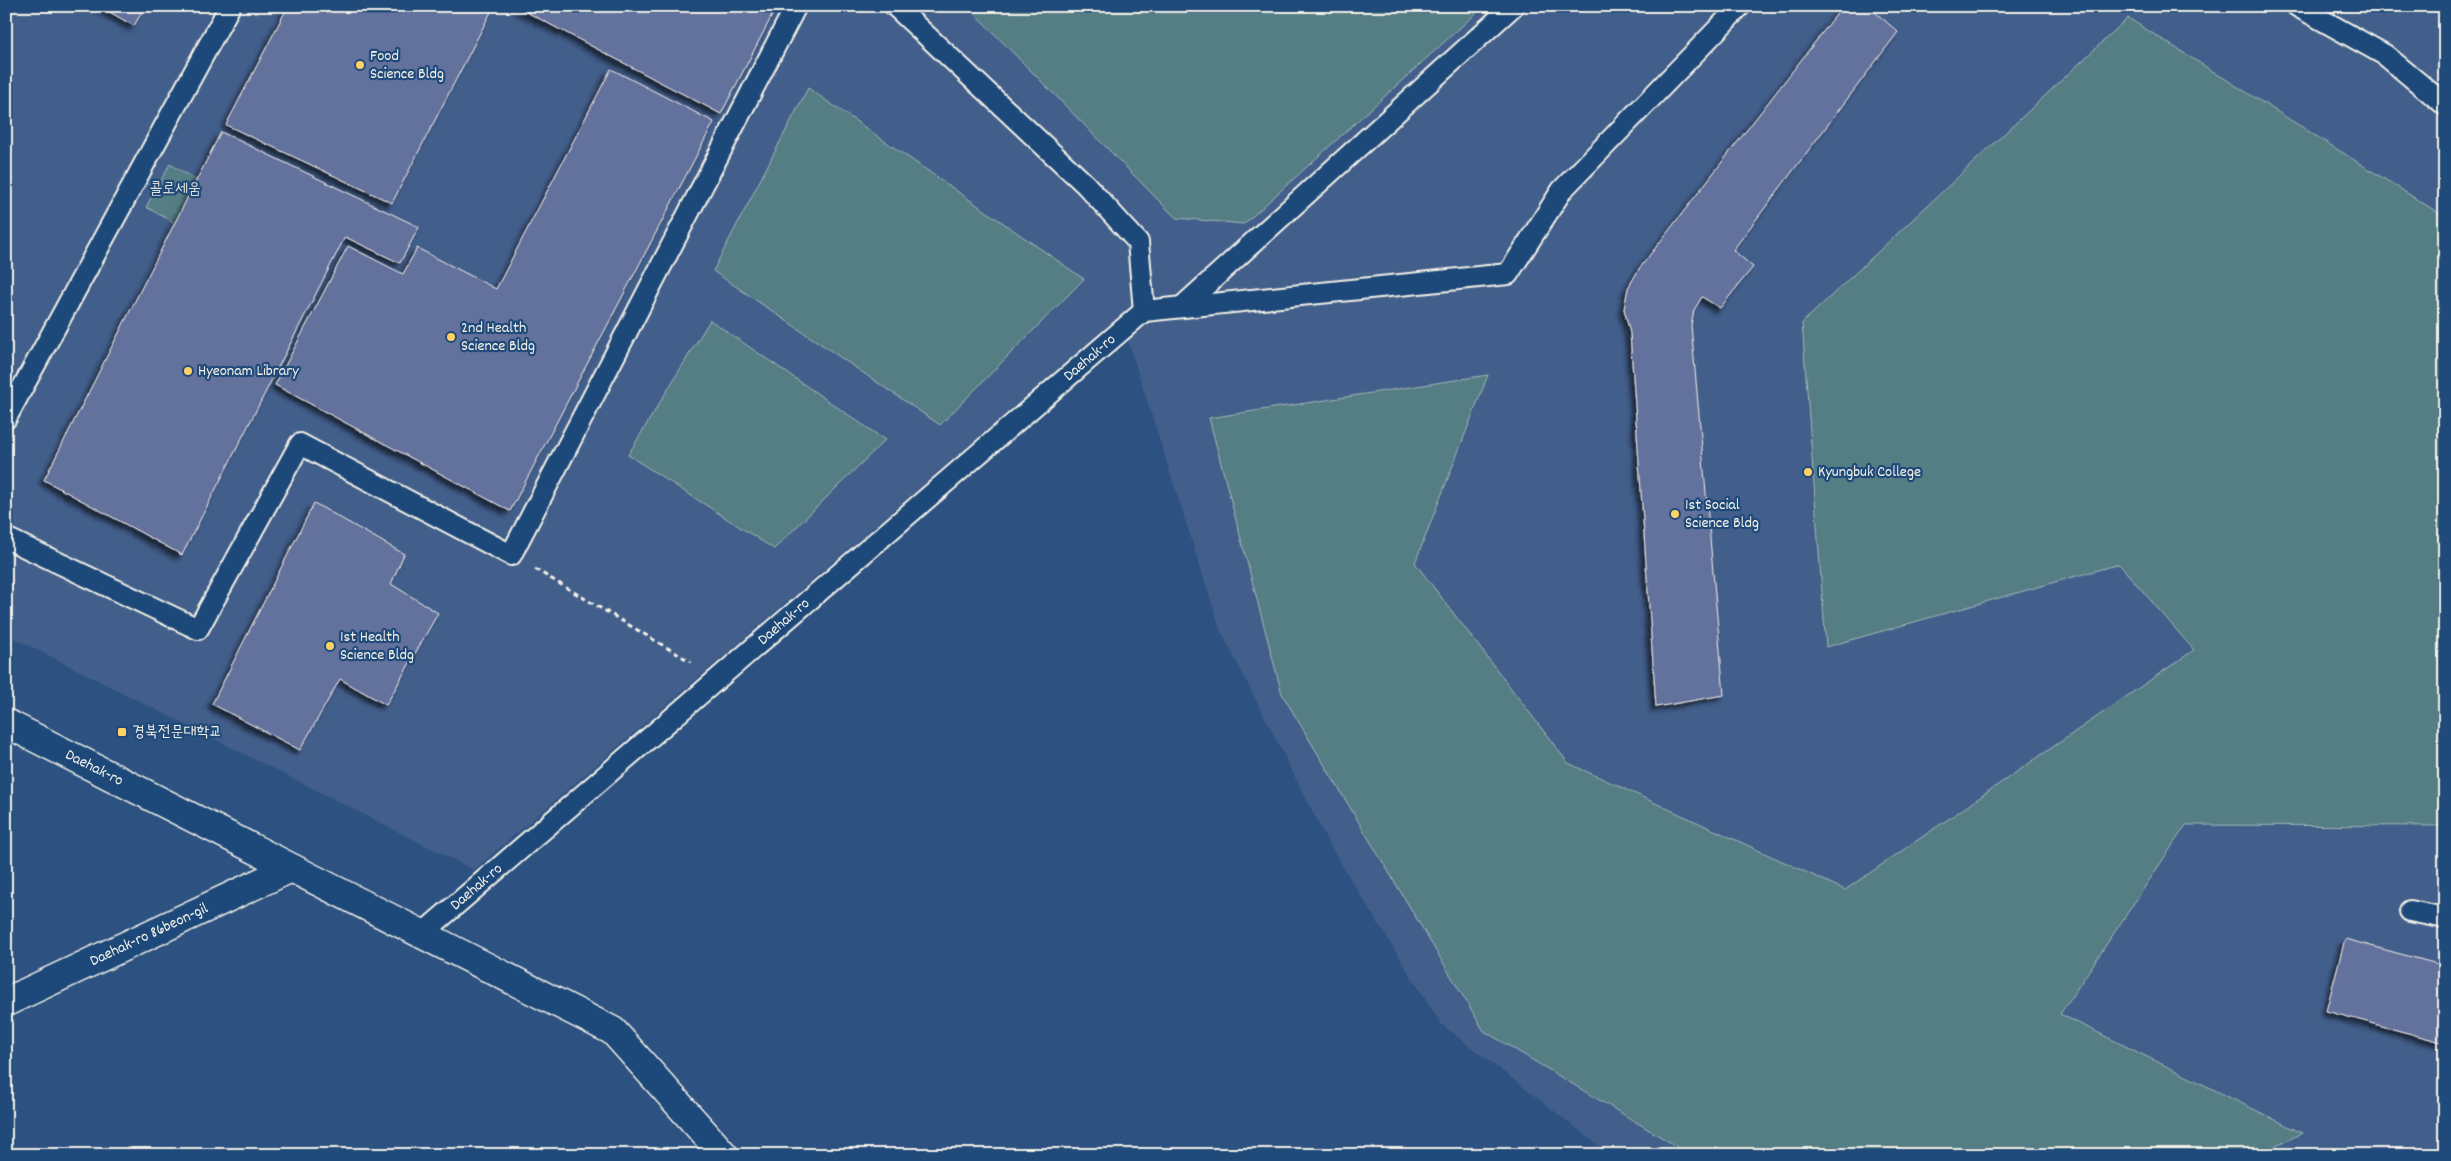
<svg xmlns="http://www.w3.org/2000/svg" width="2451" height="1161" font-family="Dekko,'Poor Story',sans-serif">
  <defs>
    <filter id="shadow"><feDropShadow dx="-4.5" dy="4.5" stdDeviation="2.5" flood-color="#0009"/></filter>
  </defs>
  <rect width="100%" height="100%" fill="#2d5281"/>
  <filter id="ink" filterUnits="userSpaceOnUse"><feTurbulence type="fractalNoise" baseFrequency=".02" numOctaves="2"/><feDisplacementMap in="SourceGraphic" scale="10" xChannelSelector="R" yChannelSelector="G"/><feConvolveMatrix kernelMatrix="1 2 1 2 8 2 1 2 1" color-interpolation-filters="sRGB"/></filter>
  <g filter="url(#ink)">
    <!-- built -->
    <polygon fill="#425e8b" points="6,6 2445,6 2445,1155 1611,1155 1441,1024 1330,846 1220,629 1120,316 474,870 6,634"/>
    <!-- green -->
    <g fill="#557d84" stroke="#a4b7b6">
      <polygon points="967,6 1484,6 1244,224 1176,218"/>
      <polygon points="2128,18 2445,217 2445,826 2186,825 2060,1014 2302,1133 2258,1155 1691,1155 1484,1031 1282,694 1209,418 1488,375 1415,563 1568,763 1845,890 2194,650 2119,564 1826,647 1802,323"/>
      <polygon points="808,88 1084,279 940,425 713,271"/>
      <polygon points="170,164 199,182 175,223 146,207"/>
      <polygon points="710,320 885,440 774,549 628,455"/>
    </g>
    <!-- building -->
    <g fill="#64719d" stroke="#f4f1e8" filter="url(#shadow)">
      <polygon points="99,6 145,6 134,26"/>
      <polygon points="288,6 494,6 392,203 226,125"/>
      <polygon points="515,6 777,6 721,114"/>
      <polygon points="1843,6 1868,6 1898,32 1733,250 1753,267 1720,308 1702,297 1694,310 1691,325 1724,695 1656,707 1630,333 1624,309 1628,288 1639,269"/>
      <polygon points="611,69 714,122 510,511 275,385 348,246 403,274 417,248 496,289"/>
      <polygon points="221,132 419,227 400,263 345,237 182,555 44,480"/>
      <polygon points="314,503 404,554 391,584 438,613 386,705 340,679 300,750 212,704"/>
      <polygon points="2345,939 2445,966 2445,1043 2326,1011"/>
    </g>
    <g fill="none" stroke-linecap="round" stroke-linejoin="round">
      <!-- lane casing -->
      <g stroke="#f4f1e8" stroke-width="24">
        <g id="lane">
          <polyline points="895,6 1085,184 1138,242 1144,311"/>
          <polyline points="2297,6 2385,55 2445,105"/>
          <polyline points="1182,307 1513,6"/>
          <polyline points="1144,311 1508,274 1562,190 1740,6"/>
          <polyline points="6,418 230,6"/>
          <polyline points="6,538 198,629 300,444 511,555 796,6"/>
          <polyline points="2410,911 2445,918"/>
          <path id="s1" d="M422,934L1144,311"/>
        </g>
      </g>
      <!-- street casing -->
      <g stroke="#f4f1e8" stroke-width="31">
        <g id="street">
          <path id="s2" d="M6,1002L291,868"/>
        </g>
      </g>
      <!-- secondary casing -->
      <g stroke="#f4f1e8" stroke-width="31">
        <g id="secondary">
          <path id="s3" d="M6,723L613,1031L724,1155"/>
        </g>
      </g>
      <!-- path -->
      <polyline stroke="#f4f1e8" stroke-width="3" stroke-dasharray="5 4" stroke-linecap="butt" points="535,569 691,662"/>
      <!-- lane -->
      <use href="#lane" stroke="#1f4a7a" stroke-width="20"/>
      <!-- street -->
      <use href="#street" stroke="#1f4a7a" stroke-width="28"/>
      <!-- secondary -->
      <use href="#secondary" stroke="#1f4a7a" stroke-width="28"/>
    </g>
  </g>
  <!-- markers -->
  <g fill="#ffd166" stroke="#1f4a7a" stroke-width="2">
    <circle cx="360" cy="65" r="5"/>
    <circle cx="451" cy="337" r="5"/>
    <circle cx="188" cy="371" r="5"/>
    <circle cx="1808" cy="472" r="5"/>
    <circle cx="1675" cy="514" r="5"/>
    <circle cx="330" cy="646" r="5"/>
    <rect x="117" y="727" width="10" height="10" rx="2.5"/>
  </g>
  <g text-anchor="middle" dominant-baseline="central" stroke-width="4.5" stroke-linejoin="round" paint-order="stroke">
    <!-- poi labels -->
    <g font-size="16" fill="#f4f1e8" stroke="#1f4a7a" text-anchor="start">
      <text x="370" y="56">Food<tspan x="370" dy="18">Science Bldg</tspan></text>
      <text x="461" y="328">2nd Health<tspan x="461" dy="18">Science Bldg</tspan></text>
      <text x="198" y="371">Hyeonam Library</text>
      <text x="1818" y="472">Kyungbuk College</text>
      <text x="1685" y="505">1st Social<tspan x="1685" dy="18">Science Bldg</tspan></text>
      <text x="340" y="637">1st Health<tspan x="340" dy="18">Science Bldg</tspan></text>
      <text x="132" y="732">경북전문대학교</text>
    </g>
    <!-- park labels -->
    <g font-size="16" fill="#dce0d9" stroke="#1f4a7a">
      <text x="175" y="189">콜로세움</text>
    </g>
    <!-- street labels -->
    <g font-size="16" fill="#f4f1e8" stroke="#1f4a7a">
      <text stroke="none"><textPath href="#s1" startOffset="882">Daehak-ro</textPath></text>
      <text stroke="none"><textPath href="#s1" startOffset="478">Daehak-ro</textPath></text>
      <text stroke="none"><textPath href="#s3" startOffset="99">Daehak-ro</textPath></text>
      <text stroke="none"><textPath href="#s1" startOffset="72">Daehak-ro</textPath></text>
      <text stroke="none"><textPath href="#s2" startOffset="158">Daehak-ro 86beon-gil</textPath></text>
    </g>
  </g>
  <!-- margin -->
  <rect width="2451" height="1161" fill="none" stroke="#1f4a7a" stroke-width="25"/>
  <rect x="12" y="12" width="2426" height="1136" fill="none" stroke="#f4f1e8" stroke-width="2" filter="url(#ink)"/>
</svg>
